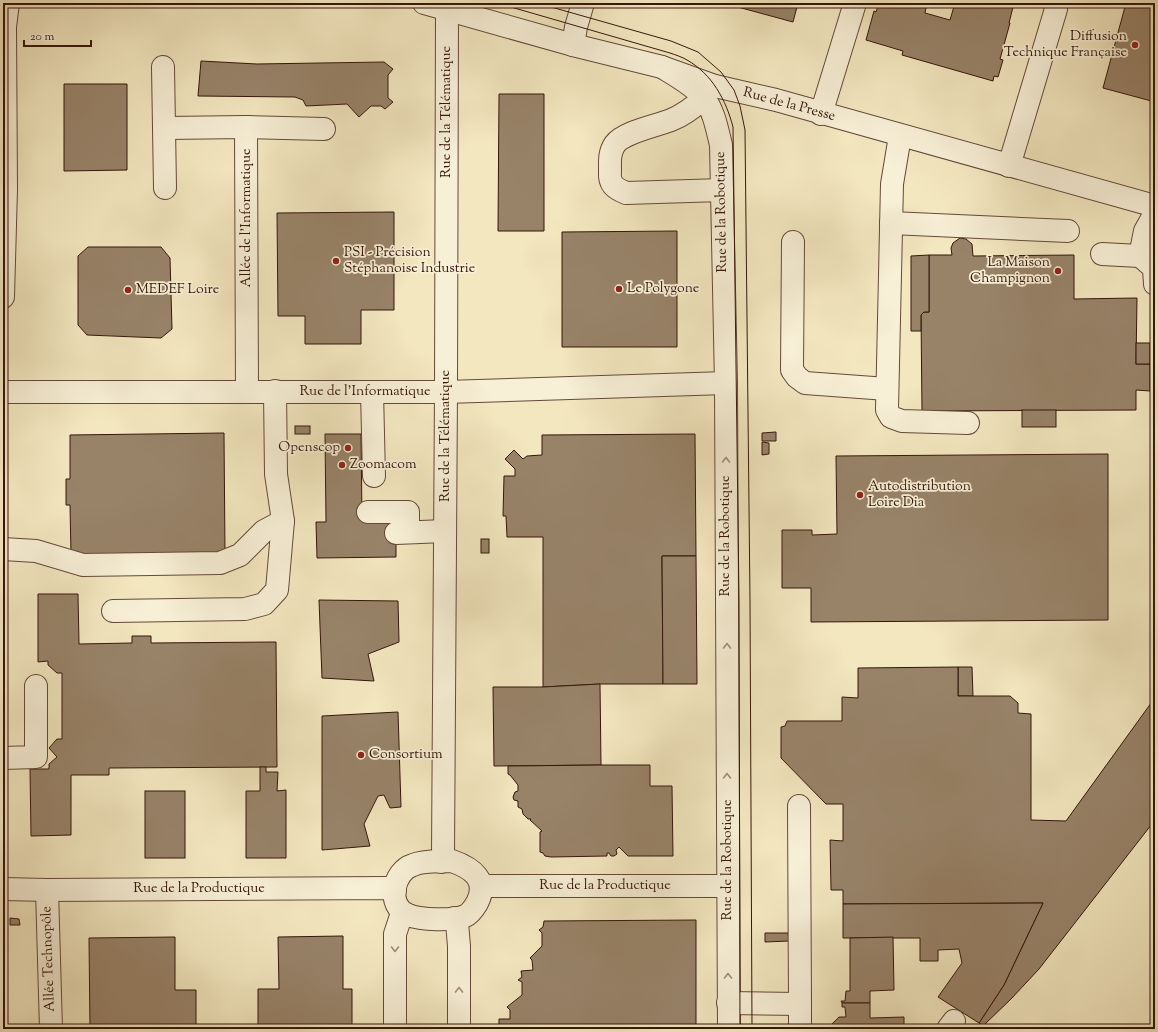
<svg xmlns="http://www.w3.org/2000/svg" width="1158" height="1032" font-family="'Sorts Mill Goudy',serif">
  <rect width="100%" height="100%" fill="#f3e7c0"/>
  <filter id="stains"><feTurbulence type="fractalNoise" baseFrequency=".005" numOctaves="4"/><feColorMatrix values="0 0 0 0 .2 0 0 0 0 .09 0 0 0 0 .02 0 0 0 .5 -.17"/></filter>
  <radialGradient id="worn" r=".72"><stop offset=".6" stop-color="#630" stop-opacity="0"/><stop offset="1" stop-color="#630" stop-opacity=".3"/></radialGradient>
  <!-- building -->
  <g fill="#988369" stroke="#35160a">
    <polygon points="723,3 798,3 793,22"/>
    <polygon points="879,3 927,3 925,13 950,20 955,3 1014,3 1009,23 1010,23 1000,59 1003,60 998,77 994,76 993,81 902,55 903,51 866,40 874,11 876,12"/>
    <polygon points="1126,3 1155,3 1155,102 1103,88"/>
    <polygon points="201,61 257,64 384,62 393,69 388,75 388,98 393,102 385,109 381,106 371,106 359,117 347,104 306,106 303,100 295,97 198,96"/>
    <polygon points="64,84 127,84 127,170 64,171"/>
    <polygon points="499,94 544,94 544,231 498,231"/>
    <polygon points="394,212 394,310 361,310 361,344 305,344 305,316 278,316 277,213"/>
    <polygon points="677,231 677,347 562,347 562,232"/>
    <polygon points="960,238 966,239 972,244 973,256 1074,255 1074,299 1137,298 1136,364 1150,364 1150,391 1136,390 1136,410 922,411 921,315 924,312 929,312 929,255 952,255 951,248 953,243"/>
    <polygon points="88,247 161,247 170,258 172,329 161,338 87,335 78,325 78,256"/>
    <polygon points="929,255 929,312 924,312 921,315 921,331 911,331 911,256"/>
    <rect x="1136" y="343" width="14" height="21"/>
    <rect x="1022" y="410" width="34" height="17"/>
    <rect x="295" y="426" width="15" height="8"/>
    <polygon points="776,432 776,441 762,441 762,433"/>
    <polygon points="224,433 225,553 71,554 70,505 66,505 66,479 70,479 70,435"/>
    <polygon points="325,434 361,434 362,520 396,519 396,557 317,558 316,522 326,522"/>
    <polygon points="695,434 696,556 662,556 663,684 600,684 543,687 543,537 507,537 506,516 503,516 504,476 515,476 515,469 505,459 514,450 523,459 527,456 542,455 542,435"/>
    <polygon points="762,442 769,443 769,454 762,455"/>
    <polygon points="1108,454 1108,620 811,622 811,588 782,588 782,530 812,530 812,535 837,534 836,456"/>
    <rect x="481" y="539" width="8" height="14"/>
    <polygon points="662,556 696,556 697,684 663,684"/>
    <polygon points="38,594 78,594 79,644 132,643 132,636 151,636 151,643 276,642 277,767 109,768 109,775 71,775 71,835 31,836 30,769 49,769 49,764 57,757 49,748 57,739 62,739 62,673 57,673 48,665 48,661 38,662"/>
    <polygon points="319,600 398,601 399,642 368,654 374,681 322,678"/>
    <polygon points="958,667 972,667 973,696 958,696"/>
    <polygon points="958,667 958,696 1010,696 1018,703 1018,713 1031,714 1031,820 1066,821 1154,699 1155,700 1155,820 1039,969 1011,999 983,1026 979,1023 1004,985 1043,903 843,904 843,890 831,890 830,840 843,841 843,804 826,804 781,758 781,727 785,726 787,721 842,721 842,697 858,698 858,668"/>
    <polygon points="600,684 601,765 494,766 493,687 543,687"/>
    <polygon points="398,712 401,807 390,808 384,795 378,796 364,824 370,846 322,850 322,716"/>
    <polygon points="601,765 650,765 650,786 672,786 673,856 628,856 619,847 616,850 617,854 614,856 611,856 609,853 607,853 607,856 551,857 545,856 543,853 540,852 540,832 542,831 530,820 531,819 528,819 523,814 522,809 518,807 518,801 514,800 513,797 515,792 518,791 518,785 510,775 508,774 508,766"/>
    <polygon points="260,767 266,767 266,772 278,772 277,791 286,790 286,858 246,858 246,791 260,791"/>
    <rect x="145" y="791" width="40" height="67"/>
    <polygon points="1043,903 1004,985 979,1023 938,997 962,963 959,949 938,950 938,961 920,961 920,938 843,938 843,904"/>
    <polygon points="10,918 19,919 20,925 10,925"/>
    <polygon points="696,920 696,1029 499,1029 499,1019 510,1019 510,1010 507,1007 522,995 522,982 518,980 522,977 521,971 533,970 532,960 530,958 542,946 542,933 539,930 543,927 544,921"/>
    <polygon points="765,933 788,933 789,941 765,942"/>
    <polygon points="343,936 343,989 352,989 352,1029 258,1029 258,989 279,989 278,937"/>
    <polygon points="175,937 175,990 196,990 196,1029 90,1029 89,938"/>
    <polygon points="893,937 894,990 870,991 870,1003 842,1003 841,1001 845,1001 846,991 850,991 850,938"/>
    <polygon points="842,1003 870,1003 870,1018 904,1017 904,1029 827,1029 839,1017 846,1017 845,1007 842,1007"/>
  </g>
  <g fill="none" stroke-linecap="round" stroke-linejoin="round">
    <!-- minor casing -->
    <g stroke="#644a38" stroke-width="24">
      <g id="minor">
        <polyline points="424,3 573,45 662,67 715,86 776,100 1155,206"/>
        <polyline points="573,45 576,27 583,3"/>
        <polyline points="163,67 165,188"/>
        <path d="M662,67C675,75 695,86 704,98C714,111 717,129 721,145L726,383L729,1029"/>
        <path d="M704,98C694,107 684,115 671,120C656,126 624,132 615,144C609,153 610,161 610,171C609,184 614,188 626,193L722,190"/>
        <polyline points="821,114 855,3"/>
        <polyline points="246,127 324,129"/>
        <polyline points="165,128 246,127 247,391"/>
        <polyline points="900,136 892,184 887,410 891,417 902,421 968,423"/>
        <polyline points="1009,166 1056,9"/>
        <polyline points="891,223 1068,231"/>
        <polyline points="793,242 792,370 797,377 805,383 887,389"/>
        <polyline points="1102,254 1140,256 1145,231 1155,213"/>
        <polyline points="1140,256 1154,268 1155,284"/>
        <polyline points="3,297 6,189 5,27 8,3"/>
        <polyline points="3,392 446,392 726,383"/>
        <polyline points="372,392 374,476"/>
        <polyline points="368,512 408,512 408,532"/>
        <polyline points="396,533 445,531"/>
        <polyline points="3,549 36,551 83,565 220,563 240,555 264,531 283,521 276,474 275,391"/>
        <polyline points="113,611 245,609 264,604 277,590 283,521"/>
        <polyline points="3,758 36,757 36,686"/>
        <path d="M452,861C472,868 489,880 477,903C474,908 470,914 465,916C451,921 422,920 408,915C386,906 393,871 413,865C425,860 440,862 452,861Z"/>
        <polyline points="441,862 443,855 446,392 447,11"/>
        <polyline points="482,886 727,886"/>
        <polyline points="3,889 47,890 388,888 395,890"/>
        <polyline points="47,890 51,1029"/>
        <polyline points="454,918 457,923 459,946 459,1029"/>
        <polyline points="728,1003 800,1004 799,806"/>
        <polyline points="395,1029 395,934 400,919 408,915"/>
        <polyline points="800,1029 800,1004"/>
        <polyline points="948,1029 954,1021"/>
      </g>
    </g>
    <!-- minor -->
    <use href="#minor" stroke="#f7efd6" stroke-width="22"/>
    <!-- tram -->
    <g stroke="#35160a" stroke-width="1">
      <path d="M497,3L670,53C676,55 682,57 687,60C712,74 726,100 733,127L739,600L740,1029"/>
      <polyline points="537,3 671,41 698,52 721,72 734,90 740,106 745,130 750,600 752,1029"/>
    </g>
  </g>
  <!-- one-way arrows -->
  <defs><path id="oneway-chevron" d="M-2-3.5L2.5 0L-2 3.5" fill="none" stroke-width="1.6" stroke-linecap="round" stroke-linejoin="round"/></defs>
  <g stroke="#a08d7a">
    <use href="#oneway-chevron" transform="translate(726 460) rotate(-90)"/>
    <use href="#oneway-chevron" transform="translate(727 646) rotate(-90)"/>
    <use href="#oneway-chevron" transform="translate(727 776) rotate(-90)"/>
    <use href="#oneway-chevron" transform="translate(395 949) rotate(90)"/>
    <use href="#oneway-chevron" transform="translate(728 976) rotate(-90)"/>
    <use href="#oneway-chevron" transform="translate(459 990) rotate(-90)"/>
  </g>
  <!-- markers -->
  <g fill="#8f2418" stroke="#f7efd6" stroke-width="1.5">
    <circle cx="1135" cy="45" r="4"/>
    <circle cx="336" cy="261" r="4"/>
    <circle cx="1058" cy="271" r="4"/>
    <circle cx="619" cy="289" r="4"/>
    <circle cx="128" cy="290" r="4"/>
    <circle cx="348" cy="448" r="4"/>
    <circle cx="342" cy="465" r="4"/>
    <circle cx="860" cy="495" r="4"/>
    <circle cx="361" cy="755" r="4"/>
  </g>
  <g text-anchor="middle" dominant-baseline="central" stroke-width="3.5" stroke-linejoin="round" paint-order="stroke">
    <!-- poi labels -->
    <g font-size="14" fill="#35160a" stroke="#f7efd6" text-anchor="start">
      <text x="1127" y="37" text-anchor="end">Diffusion<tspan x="1127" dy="16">Technique Française</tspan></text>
      <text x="344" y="253">PSI - Précision<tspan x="344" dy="16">Stéphanoise Industrie</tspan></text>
      <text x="1050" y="263" text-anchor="end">La Maison<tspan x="1050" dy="16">Champignon</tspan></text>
      <text x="627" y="289">Le Polygone</text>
      <text x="136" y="290">MEDEF Loire</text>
      <text x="340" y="448" text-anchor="end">Openscop</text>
      <text x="350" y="465">Zoomacom</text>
      <text x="868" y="487">Autodistribution<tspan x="868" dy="16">Loire Dia</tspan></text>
      <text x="369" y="755">Consortium</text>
    </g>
    <!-- street labels -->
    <g font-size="14" fill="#35160a" stroke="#f7efd6">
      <text transform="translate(789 105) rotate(15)">Rue de la Presse</text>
      <text transform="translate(447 112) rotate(-90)">Rue de la Télématique</text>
      <text transform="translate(722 212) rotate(-91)">Rue de la Robotique</text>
      <text transform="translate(247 218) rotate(-90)">Allée de l'Informatique</text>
      <text x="365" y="392">Rue de l'Informatique</text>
      <text transform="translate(446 436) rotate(-90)">Rue de la Télématique</text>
      <text transform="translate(726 536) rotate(-90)">Rue de la Robotique</text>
      <text transform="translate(728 860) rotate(-90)">Rue de la Robotique</text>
      <text x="605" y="886">Rue de la Productique</text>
      <text x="199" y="889">Rue de la Productique</text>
      <text transform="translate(49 959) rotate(-92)">Allée Technopôle</text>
    </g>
  </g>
  <!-- margin -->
  <rect width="1158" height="1032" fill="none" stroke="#f3e7c0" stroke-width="16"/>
  <rect x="4" y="4" width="1150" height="1024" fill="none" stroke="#35160a" stroke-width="2"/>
  <rect x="8" y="8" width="1142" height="1016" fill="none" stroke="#35160a"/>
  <!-- scale -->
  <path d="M24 40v6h67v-6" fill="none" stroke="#35160a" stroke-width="2"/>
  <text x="30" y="40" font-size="12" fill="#35160a" stroke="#f7efd6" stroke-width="3" paint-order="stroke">20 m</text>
  <rect width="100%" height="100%" filter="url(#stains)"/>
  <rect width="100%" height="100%" fill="url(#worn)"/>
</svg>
